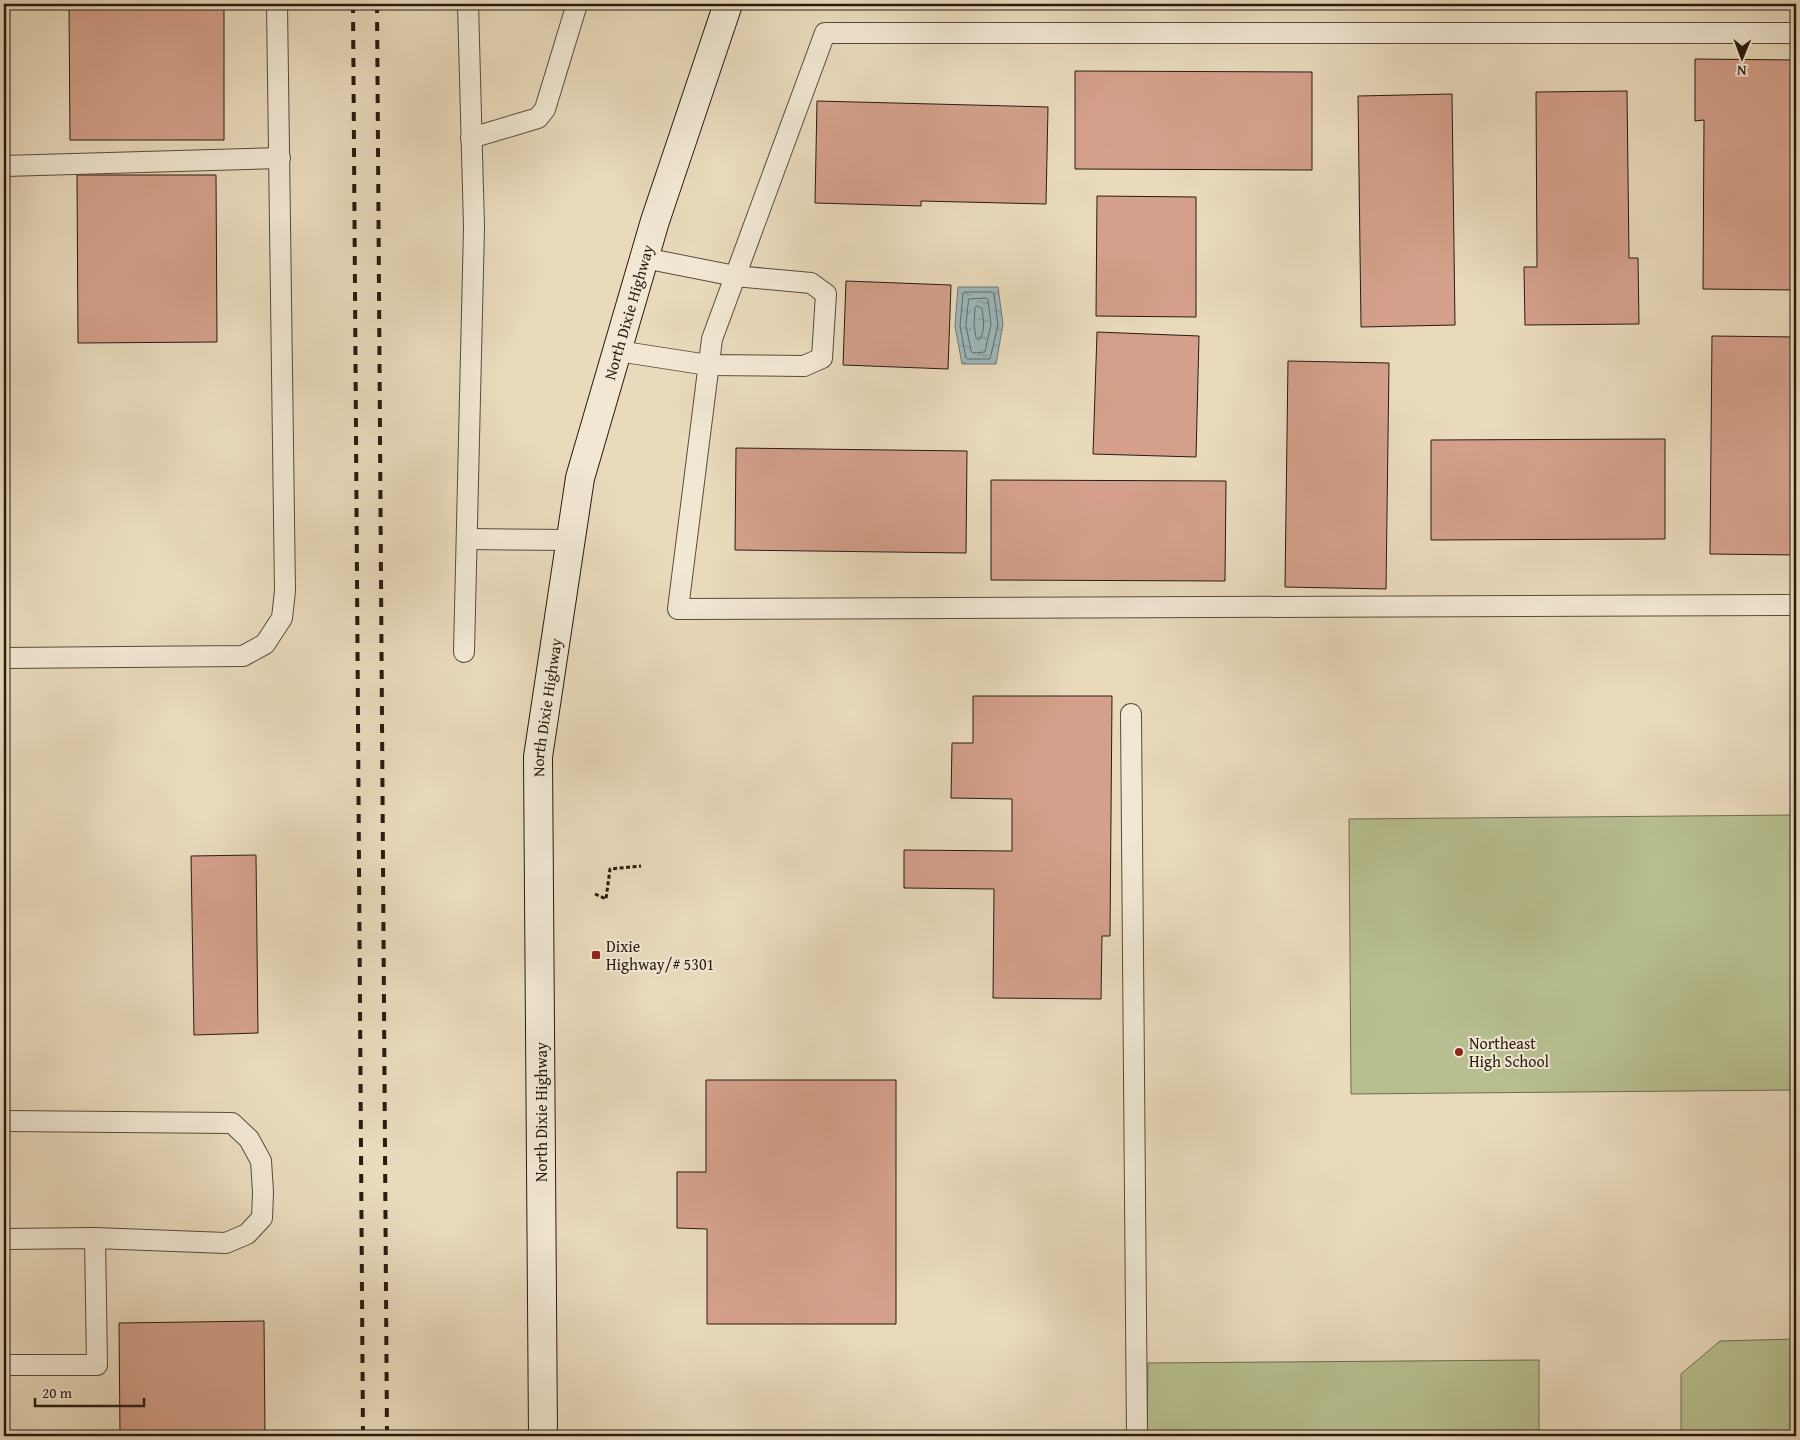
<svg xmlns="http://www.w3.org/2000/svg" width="1800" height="1440" font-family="'Gentium Book Plus',serif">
  <defs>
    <pattern id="water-ripples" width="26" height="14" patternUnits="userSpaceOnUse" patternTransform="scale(1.25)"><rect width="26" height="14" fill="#9db8bc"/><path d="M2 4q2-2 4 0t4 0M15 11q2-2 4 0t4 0" fill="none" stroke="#809597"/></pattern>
  </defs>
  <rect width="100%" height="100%" fill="#e9dabc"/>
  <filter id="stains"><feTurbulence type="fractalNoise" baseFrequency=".004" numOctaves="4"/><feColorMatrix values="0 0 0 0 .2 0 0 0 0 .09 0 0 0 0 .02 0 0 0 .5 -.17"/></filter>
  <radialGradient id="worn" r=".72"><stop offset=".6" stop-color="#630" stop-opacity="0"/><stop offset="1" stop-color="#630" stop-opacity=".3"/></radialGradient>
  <!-- garden -->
  <g fill="#b7bf90" stroke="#706e50">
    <polygon points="1796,815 1796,1090 1351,1094 1349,819"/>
    <polygon points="1796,1339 1796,1436 1681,1436 1681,1374 1720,1341"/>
    <polygon points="1539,1360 1539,1436 1147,1436 1148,1363"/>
  </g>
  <!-- water -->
  <polygon fill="url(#water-ripples)" stroke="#6e7a77" points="958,287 998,287 1003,324 996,364 962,364 955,326"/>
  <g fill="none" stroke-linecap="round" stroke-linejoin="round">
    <!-- shore -->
    <g stroke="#626a66" stroke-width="1">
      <polygon points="965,292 992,292 994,294 998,325 990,359 968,359 966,358 960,326 963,294"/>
      <polygon points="969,299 986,298 988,300 991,324 985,352 973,353 971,351 966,325"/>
      <path d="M977,306L982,308C983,318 986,332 979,340L976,338L974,325L975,308Z"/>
    </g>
  </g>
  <!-- building -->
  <g fill="#d4a08b" stroke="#281c10">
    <polygon points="69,4 224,4 224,140 70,140"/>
    <polygon points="1695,59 1796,60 1796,290 1703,289 1704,120 1695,121"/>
    <polygon points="1075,71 1312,72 1312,170 1075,169"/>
    <polygon points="1627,91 1629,258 1638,258 1639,324 1525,325 1524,267 1537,267 1536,92"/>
    <polygon points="1452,94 1455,325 1361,327 1358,96"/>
    <polygon points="817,101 1048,107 1046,204 921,201 921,206 815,203"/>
    <polygon points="77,175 216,175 217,342 78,343"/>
    <polygon points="1097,196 1196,197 1196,317 1096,316"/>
    <polygon points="846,281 951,285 948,369 843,365"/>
    <polygon points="1097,332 1199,336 1196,457 1093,454"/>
    <polygon points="1712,336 1796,337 1796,555 1710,554"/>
    <polygon points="1288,361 1389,363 1386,589 1285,587"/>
    <polygon points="1665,439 1665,539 1431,540 1431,440"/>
    <polygon points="736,448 967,451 966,553 735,550"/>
    <polygon points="991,480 1226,481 1225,581 991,580"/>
    <polygon points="973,696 1112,696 1110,936 1102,936 1101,999 993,998 994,889 904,888 904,850 1012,851 1012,799 951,798 952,743 973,743"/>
    <polygon points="256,855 258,1033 194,1035 191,856"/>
    <polygon points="706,1080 896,1080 896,1324 707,1324 707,1229 677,1228 677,1172 706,1172"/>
    <polygon points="264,1321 265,1436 120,1436 119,1323"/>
  </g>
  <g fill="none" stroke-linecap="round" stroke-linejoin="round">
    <!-- service casing -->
    <g stroke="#584c3b" stroke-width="22">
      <g id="service">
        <polyline points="1796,33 825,33 712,339 678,609 1796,605"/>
        <polyline points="471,138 538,118 545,109 577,4"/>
        <polyline points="4,166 280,158"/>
        <polyline points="618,351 708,365 804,366 822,358 826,294 811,283 735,276 644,258"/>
        <polyline points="467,539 571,540"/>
        <polyline points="464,652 474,227 468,4"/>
        <polyline points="4,658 243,656 265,644 282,618 285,591 277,4"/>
        <polyline points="1131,714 1137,1436"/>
        <polyline points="4,1121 232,1123 249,1139 261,1161 263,1192 262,1218 247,1234 226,1243 95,1238 7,1239"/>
        <polyline points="4,1365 97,1365 95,1238"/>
      </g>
    </g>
    <!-- secondary casing -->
    <g stroke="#281c10" stroke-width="30">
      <g id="secondary">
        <path id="s1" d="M543,1436L538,757L580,478L655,221L728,4"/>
      </g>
    </g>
    <!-- path -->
    <polyline stroke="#281c10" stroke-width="3" stroke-dasharray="4 2.5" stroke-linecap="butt" points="595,894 606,899 610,869 641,866"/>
    <!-- service -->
    <use href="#service" stroke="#f1e7d3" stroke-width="20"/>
    <!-- secondary -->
    <use href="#secondary" stroke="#f1e7d3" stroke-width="28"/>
    <!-- rail -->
    <g stroke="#281c10" stroke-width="4" stroke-dasharray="9 9" stroke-linecap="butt">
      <polyline points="353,4 363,1436"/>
      <polyline points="377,4 387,1436"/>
    </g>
  </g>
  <!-- markers -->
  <g fill="#8f2418" stroke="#f1e7d3" stroke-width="2">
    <rect x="591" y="950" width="10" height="10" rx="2.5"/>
    <circle cx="1459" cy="1052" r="5"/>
  </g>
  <g text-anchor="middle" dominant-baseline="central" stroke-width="4" stroke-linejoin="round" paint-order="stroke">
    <!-- street labels -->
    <g font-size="16" fill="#281c10" stroke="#f1e7d3">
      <text stroke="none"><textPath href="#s1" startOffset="1134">North Dixie Highway</textPath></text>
      <text stroke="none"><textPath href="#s1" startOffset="729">North Dixie Highway</textPath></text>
      <text transform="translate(541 1112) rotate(-90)">North Dixie Highway</text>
    </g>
    <!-- poi labels -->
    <g font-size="16" fill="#281c10" stroke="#f1e7d3" text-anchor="start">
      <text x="606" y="946">Dixie<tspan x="606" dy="18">Highway/# 5301</tspan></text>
      <text x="1469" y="1043">Northeast<tspan x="1469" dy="18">High School</tspan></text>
    </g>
  </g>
  <!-- margin -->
  <rect width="1800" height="1440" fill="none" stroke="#e9dabc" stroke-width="20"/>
  <rect x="5" y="5" width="1790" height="1430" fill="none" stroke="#281c10" stroke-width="2.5"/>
  <rect x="10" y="10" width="1780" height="1420" fill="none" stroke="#281c10"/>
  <!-- north arrow -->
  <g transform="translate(1742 58) rotate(181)" stroke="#f1e7d3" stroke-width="4" paint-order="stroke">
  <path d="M0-4L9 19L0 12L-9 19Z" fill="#281c10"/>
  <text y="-8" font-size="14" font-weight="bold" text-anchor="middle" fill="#281c10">N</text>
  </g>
  <!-- scale -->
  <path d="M35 1398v8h109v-8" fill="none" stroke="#281c10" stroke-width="2.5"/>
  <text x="42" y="1398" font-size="15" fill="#281c10" stroke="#f1e7d3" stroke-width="4" paint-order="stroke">20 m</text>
  <rect width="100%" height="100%" filter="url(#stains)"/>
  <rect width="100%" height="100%" fill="url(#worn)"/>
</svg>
